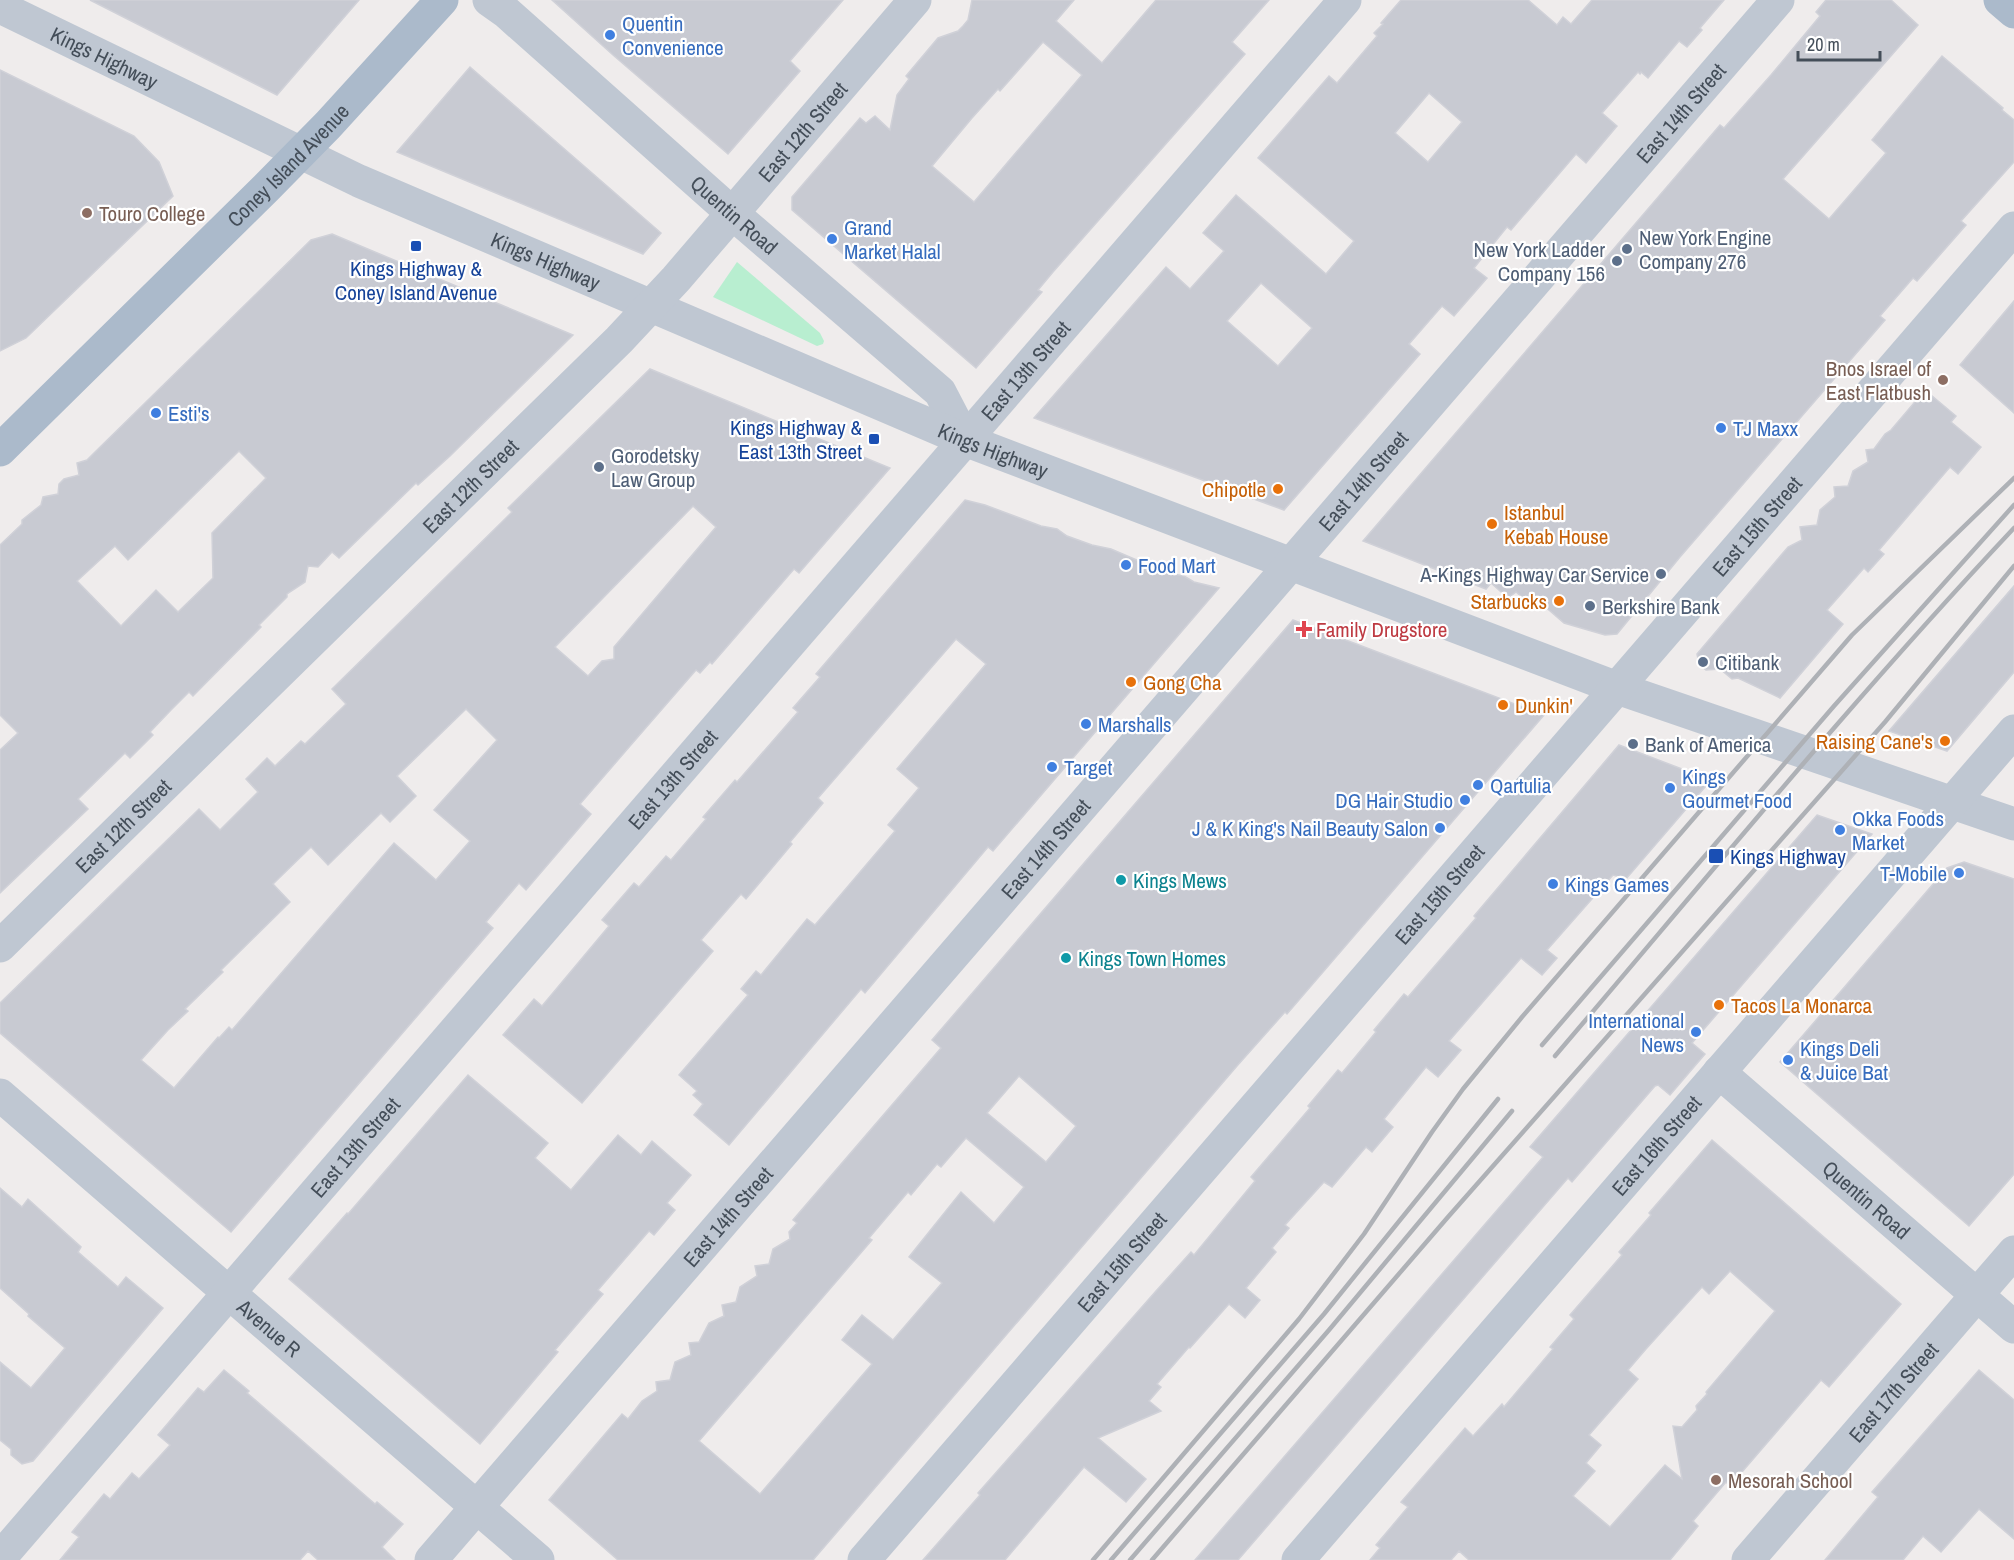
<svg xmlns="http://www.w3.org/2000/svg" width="2014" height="1560" font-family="'Archivo Narrow',sans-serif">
  <rect width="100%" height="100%" fill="#efecec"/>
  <!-- green -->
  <polygon fill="#b8eed0" points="737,262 820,333 824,341 823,344 817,346 713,297"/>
  <!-- building -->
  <g fill="#c8cad2" stroke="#d0d1d8" stroke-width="1.5" fill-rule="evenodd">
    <polygon points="90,0 359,0 277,95"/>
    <polygon points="552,0 843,0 790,61 800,71 728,154 613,55"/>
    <path d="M972,0H1074L1056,21L1102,63L1156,0H1269L1232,42L1245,54L1053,272L1038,290L1042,292L976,368L792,210V197L860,118L866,123L875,116L890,130L897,95L909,79L906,76L938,38L958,31L963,26L968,20ZM1043,42L1082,75L974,202L932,166L972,118L998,89L1000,91Z"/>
    <path d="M1401,0H1528L1557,25L1563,17L1571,24L1592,0H1724L1700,28L1702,30L1687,47L1679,41L1648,78L1641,72L1640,74L1638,72L1602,113L1617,126L1586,163L1576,154L1511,230L1507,227L1474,268L1487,278L1454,316L1442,306L1409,344L1420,354L1284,510L1034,418L1166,267L1190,289L1224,251L1203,233L1236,195L1326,274L1354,241L1258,158L1329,76L1337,83L1377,36L1374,33L1383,24L1381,23ZM1429,93L1462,122L1428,162L1395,133ZM1261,283L1312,328L1278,366L1227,321Z"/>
    <polygon points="1826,0 1891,0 1918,25 1783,179 1829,219 1886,153 1872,140 1942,56 2003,108 2002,110 2014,120 2014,162 1961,221 1966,225 1917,281 1913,278 1880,316 1885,320 1680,557 1617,634 1605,635 1564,623 1542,604 1533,607 1516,592 1508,598 1491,583 1486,589 1363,541 1720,125 1724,128 1771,75 1820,16 1816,12"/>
    <polygon points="470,67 661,233 643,254 397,152"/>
    <polygon points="0,70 134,136 159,162 173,196 26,338 0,351"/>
    <path d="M332,234L573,335L450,456L418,485L416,483L339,558L332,552L318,567L308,566L305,582L287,594V597L259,625L261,627L193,696L189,692L171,710L150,732L153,735L130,758L125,753L78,799L88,809L0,893V750L18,733L0,715V545L22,524V520L41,505L43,497L58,494L59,484L64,479L79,475L77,463L87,460L94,453L311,240ZM239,451L266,478L212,533L213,578L178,612L156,590L121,626L77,581L115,546L128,560Z"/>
    <polygon points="2014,301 2014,413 1960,365"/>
    <path d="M650,369L890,468L799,573L794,569L712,664L710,662L700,673L696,670L630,746L580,804L591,814L526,890L519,883L486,922L493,928L231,1232L0,1033V1003L199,809L220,830L258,792L246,779L267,758L275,766L301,741L305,744L346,704L332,689L512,512L508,508ZM693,506L716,527L614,647V659L602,661L588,676L555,647ZM466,709L497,740L434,810L470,841L436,880L394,843L232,1030L229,1027L219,1038L218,1037L174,1088L141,1060L168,1030L188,1011L185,1009L223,972L221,970L290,902L273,884L311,847L328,865L381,813L390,822L416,796L397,776Z"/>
    <polygon points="1925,390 1956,416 1951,422 1981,447 1958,474 1950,467 1879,550 1884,554 1868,572 1864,568 1827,610 1843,624 1780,698 1738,678 1732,679 1720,669 1706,670 1699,664 1697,654 1788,547 1802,540 1800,527 1817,525 1820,510 1835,497 1834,487 1848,486 1853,471 1868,462 1866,450 1874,449 1885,434 1891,430"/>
    <polygon points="965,500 985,505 1041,526 1057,529 1067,536 1092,545 1111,549 1167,573 1184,576 1194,582 1219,588 993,851 988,847 865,993 861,989 729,1145 694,1115 703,1104 693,1095 697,1091 679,1075 748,995 741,989 756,971 761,975 807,919 815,925 895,831 888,825 919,788 897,769 986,664 956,639 818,798 823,803 790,842 792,844 746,899 741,894 701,940 713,951 582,1103 503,1035 534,999 542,1006 609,926 602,920 634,883 639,887 666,856 671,860 706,819 703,817 735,780 737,782 798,712 793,708 820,677 816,674"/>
    <polygon points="2014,586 2014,672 1947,751 1889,731"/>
    <path d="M1293,620L1544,715L1287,1014L1285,1012L1237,1066L813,1560H618L549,1500L622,1414L628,1419L642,1401L657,1391L656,1382L670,1380L675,1362L691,1355L689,1343L699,1342L709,1323L724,1316L722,1305L736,1302L740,1287L757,1276L755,1266L769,1264L773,1249L790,1239L789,1232L797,1223L793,1220L941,1048L932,1040ZM1019,1076L1076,1126L1046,1162L987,1113ZM966,1138L1024,1187L994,1223L961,1192L909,1257L942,1283L893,1340L862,1315L842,1340L872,1364L760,1494L699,1441L872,1240L869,1238L908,1192L911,1195L937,1164L941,1167Z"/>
    <polygon points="1619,745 1711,780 1626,879 1613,875 1547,950 1557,958 1542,975 1521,958 1449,1041 1461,1050 1438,1077 1426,1067 1384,1119 1393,1127 1372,1152 1366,1147 1332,1187 1324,1182 1285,1225 1289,1228 1272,1248 1276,1252 1246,1288 1260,1300 1245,1318 1229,1304 1190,1348 1189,1347 1157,1384 1161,1387 1149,1401 1161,1411 1098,1438 1146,1479 1126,1502 1084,1467 1005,1560 923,1560 980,1495 978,1493 1156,1291 1191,1252 1194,1255 1255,1181 1251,1177 1310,1108 1308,1106 1338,1070 1342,1073 1376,1032 1374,1030 1404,994 1408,997 1458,939 1476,918 1474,916"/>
    <polygon points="1817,815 1872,834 1692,1043 1705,1054 1670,1095 1658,1085 1655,1086 1572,1182 1568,1178 1238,1560 1195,1560 1543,1157 1530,1147"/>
    <polygon points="1964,862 2014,879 2014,1174 1969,1226 1780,1062 1947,868"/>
    <polygon points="468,1075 548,1143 535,1158 571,1190 618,1135 641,1155 652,1141 691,1175 667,1203 675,1210 654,1235 649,1231 598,1290 603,1294 555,1350 558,1352 480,1444 289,1279 347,1213 348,1214"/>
    <path d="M1712,1140L1901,1304L1829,1387L1821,1380L1730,1486L1726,1482L1693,1521L1698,1526L1670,1560H1469L1459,1551L1451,1560H1370L1380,1548L1376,1545L1408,1507L1401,1502L1465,1428L1473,1436L1502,1404L1504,1407L1553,1349L1550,1347L1574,1319L1570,1315L1622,1255L1619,1252L1651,1215L1649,1213ZM1730,1271L1775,1311L1706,1392L1707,1394L1696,1406L1697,1410L1682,1427L1673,1426L1682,1479L1665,1465L1610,1527L1573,1496L1595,1471L1586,1463L1601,1445L1589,1435L1638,1379L1628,1370L1646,1349L1702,1287L1709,1294Z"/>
    <polygon points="0,1188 22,1207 28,1199 81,1247 78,1252 118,1287 126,1277 163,1308 33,1461 22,1464 11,1455 11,1449 0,1440 0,1362 31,1388 65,1348 28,1316 29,1314 0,1288"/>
    <polygon points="224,1370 249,1391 247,1393 375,1504 377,1502 403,1524 382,1547 395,1560 318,1560 308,1551 300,1560 60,1560 79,1537 72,1532 104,1494 110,1499 132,1473 139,1479 170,1445 158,1435 198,1388 204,1392"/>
    <polygon points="1979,1370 2014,1400 2014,1539 1979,1509 1941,1552 1923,1536 1903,1560 1825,1560 1878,1497 1872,1492"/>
  </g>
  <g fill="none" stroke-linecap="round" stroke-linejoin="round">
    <!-- minor -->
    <g stroke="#bfc7d2" stroke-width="33">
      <path id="s1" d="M489,0L506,12L732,213L940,392L965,440"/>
      <path id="s2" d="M0,7L359,181L965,440L1617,688L2014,824"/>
      <path id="s3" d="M0,946L619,340L676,279L915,0"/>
      <path id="s4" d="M1719,1072L2014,1327"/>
      <path id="s5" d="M0,1095L538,1560"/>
      <path id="s6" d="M0,1558L1345,0"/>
      <path id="s7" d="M431,1560L1778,0"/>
      <path id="s8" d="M864,1560L2014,228"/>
      <path id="s9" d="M1298,1560L2014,731"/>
      <path id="s10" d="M1748,1560L2014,1252"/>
    </g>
    <!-- major -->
    <g stroke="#abbacb" stroke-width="33">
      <polyline points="2000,0 2014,12"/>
      <path id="s11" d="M0,450L266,188L328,125L442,0"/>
    </g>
    <!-- rail -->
    <g stroke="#aeb1b6" stroke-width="4.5">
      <polyline points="1542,1045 1834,706 2014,505"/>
      <path d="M1555,1056C1706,879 1854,698 2014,528"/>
      <polyline points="1093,1560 1299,1319 1364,1234 1432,1132 1463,1089 1522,1017 1852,635 2014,478"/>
      <polyline points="1111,1560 1324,1314 1498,1099"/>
      <polyline points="1130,1560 1329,1330 1512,1111"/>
      <polyline points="1152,1560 1448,1217 1885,722 2014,566"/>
    </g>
  </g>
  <!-- markers -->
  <g fill="#3f7fe0" stroke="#fff" stroke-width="2">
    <circle cx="610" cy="35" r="6"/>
    <circle cx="832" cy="239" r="6"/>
    <circle cx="156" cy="413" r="6"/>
    <circle cx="1721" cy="428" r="6"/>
    <circle cx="1126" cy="565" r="6"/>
    <circle cx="1086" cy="724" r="6"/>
    <circle cx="1052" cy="767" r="6"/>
    <circle cx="1478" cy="785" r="6"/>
    <circle cx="1670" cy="788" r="6"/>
    <circle cx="1465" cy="800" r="6"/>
    <circle cx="1440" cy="828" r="6"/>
    <circle cx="1840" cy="830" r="6"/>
    <circle cx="1959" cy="873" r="6"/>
    <circle cx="1553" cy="884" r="6"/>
    <circle cx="1696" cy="1032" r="6"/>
    <circle cx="1788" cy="1060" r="6"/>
  </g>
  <g fill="#8d6e63" stroke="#fff" stroke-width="2">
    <circle cx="87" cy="213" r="6"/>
    <circle cx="1943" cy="380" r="6"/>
    <circle cx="1716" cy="1480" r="6"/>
  </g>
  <g fill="#1a4fb4" stroke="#fff" stroke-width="2">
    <rect x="410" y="240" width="12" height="12" rx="3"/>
    <rect x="868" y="433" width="12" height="12" rx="3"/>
    <rect x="1708" y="848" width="16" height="16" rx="3"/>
  </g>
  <g fill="#5c6f8a" stroke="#fff" stroke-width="2">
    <circle cx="1627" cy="249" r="6"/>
    <circle cx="1617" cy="261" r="6"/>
    <circle cx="599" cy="467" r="6"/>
    <circle cx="1661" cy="574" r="6"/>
    <circle cx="1590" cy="606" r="6"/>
    <circle cx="1703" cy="662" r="6"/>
    <circle cx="1633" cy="744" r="6"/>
  </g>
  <g fill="#e8710a" stroke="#fff" stroke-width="2">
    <circle cx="1278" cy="489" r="6"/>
    <circle cx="1492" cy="524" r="6"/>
    <circle cx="1559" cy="601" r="6"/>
    <circle cx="1131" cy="682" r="6"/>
    <circle cx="1503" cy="705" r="6"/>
    <circle cx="1945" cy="741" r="6"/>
    <circle cx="1719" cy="1005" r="6"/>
  </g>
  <path fill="#e0444e" stroke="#fff" stroke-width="2" d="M1301 620h6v6h6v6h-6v6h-6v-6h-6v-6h6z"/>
  <g fill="#0f9aa8" stroke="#fff" stroke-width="2">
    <circle cx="1121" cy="880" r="6"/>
    <circle cx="1066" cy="958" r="6"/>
  </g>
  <g text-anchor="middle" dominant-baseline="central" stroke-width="4.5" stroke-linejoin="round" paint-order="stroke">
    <!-- shop labels -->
    <g font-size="21" fill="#366cbe" stroke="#fff" text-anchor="start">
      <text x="622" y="23">Quentin<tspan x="622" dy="24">Convenience</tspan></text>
      <text x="844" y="227">Grand<tspan x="844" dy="24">Market Halal</tspan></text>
      <text x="168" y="413">Esti's</text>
      <text x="1733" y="428">TJ Maxx</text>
      <text x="1138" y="565">Food Mart</text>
      <text x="1098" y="724">Marshalls</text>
      <text x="1064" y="767">Target</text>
      <text x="1682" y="776">Kings<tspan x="1682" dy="24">Gourmet Food</tspan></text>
      <text x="1490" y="785">Qartulia</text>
      <text x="1453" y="800" text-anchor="end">DG Hair Studio</text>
      <text x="1852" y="818">Okka Foods<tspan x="1852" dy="24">Market</tspan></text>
      <text x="1428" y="828" text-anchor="end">J &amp; K King's Nail Beauty Salon</text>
      <text x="1947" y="873" text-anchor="end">T-Mobile</text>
      <text x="1565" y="884">Kings Games</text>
      <text x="1684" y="1020" text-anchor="end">International<tspan x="1684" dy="24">News</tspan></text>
      <text x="1800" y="1048">Kings Deli<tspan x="1800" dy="24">&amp; Juice Bat</tspan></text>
    </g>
    <!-- street labels -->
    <g font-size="21" fill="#444e59" stroke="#fff">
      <text stroke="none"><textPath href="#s2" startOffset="116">Kings Highway</textPath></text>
      <text stroke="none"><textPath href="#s7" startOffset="1912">East 14th Street</textPath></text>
      <text stroke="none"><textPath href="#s3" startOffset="1144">East 12th Street</textPath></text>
      <text stroke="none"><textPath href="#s11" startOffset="405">Coney Island Avenue</textPath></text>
      <text stroke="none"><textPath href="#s1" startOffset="326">Quentin Road</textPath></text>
      <text stroke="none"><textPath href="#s2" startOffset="602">Kings Highway</textPath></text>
      <text stroke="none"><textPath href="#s6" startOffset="1569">East 13th Street</textPath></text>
      <text stroke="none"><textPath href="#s2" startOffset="1088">Kings Highway</textPath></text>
      <text stroke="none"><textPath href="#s7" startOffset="1426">East 14th Street</textPath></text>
      <text stroke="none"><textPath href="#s3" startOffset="658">East 12th Street</textPath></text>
      <text stroke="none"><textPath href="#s8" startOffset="1366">East 15th Street</textPath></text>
      <text stroke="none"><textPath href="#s6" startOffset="1029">East 13th Street</textPath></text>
      <text stroke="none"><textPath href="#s3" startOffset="172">East 12th Street</textPath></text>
      <text stroke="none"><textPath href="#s7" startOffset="940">East 14th Street</textPath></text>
      <text stroke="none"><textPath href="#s8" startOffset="880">East 15th Street</textPath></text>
      <text stroke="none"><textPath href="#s9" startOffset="548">East 16th Street</textPath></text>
      <text stroke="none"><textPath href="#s6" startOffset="543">East 13th Street</textPath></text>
      <text stroke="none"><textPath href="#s4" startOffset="195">Quentin Road</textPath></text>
      <text stroke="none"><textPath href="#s7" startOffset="454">East 14th Street</textPath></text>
      <text stroke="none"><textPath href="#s8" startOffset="394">East 15th Street</textPath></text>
      <text stroke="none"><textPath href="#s5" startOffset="356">Avenue R</textPath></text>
      <text stroke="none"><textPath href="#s10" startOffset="222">East 17th Street</textPath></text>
    </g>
    <!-- education labels -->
    <g font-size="21" fill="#785e54" stroke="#fff" text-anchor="start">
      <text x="99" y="213">Touro College</text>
      <text x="1931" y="368" text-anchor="end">Bnos Israel of<tspan x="1931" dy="24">East Flatbush</tspan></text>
      <text x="1728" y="1480">Mesorah School</text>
    </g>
    <!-- service labels -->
    <g font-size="21" fill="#4e5e75" stroke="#fff" text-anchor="start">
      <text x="1639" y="237">New York Engine<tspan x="1639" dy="24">Company 276</tspan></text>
      <text x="1605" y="249" text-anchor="end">New York Ladder<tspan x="1605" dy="24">Company 156</tspan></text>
      <text x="611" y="455">Gorodetsky<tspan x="611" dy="24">Law Group</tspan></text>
      <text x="1649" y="574" text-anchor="end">A-Kings Highway Car Service</text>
      <text x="1602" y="606">Berkshire Bank</text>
      <text x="1715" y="662">Citibank</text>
      <text x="1645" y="744">Bank of America</text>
    </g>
    <!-- transit labels -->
    <g font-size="21" fill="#164399" stroke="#fff">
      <text x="416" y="268">Kings Highway &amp;<tspan x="416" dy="24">Coney Island Avenue</tspan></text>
      <text x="862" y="427" text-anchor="end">Kings Highway &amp;<tspan x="862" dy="24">East 13th Street</tspan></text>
      <text x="1730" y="856" text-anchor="start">Kings Highway</text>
    </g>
    <!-- food labels -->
    <g font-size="21" fill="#c56008" stroke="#fff" text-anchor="start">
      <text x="1266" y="489" text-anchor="end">Chipotle</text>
      <text x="1504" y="512">Istanbul<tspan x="1504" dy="24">Kebab House</tspan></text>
      <text x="1547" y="601" text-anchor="end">Starbucks</text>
      <text x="1143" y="682">Gong Cha</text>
      <text x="1515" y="705">Dunkin'</text>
      <text x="1933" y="741" text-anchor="end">Raising Cane's</text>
      <text x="1731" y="1005">Tacos La Monarca</text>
    </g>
    <!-- health labels -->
    <g font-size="21" fill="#be3a42" stroke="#fff" text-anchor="start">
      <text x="1316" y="629">Family Drugstore</text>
    </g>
    <!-- culture labels -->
    <g font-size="21" fill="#0d838f" stroke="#fff" text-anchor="start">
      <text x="1133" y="880">Kings Mews</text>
      <text x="1078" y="958">Kings Town Homes</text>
    </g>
  </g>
  <!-- scale -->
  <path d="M1798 51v9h82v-9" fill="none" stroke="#444e59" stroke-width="3"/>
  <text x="1807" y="51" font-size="18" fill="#444e59" stroke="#ffffff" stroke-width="4.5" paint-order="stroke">20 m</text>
</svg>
